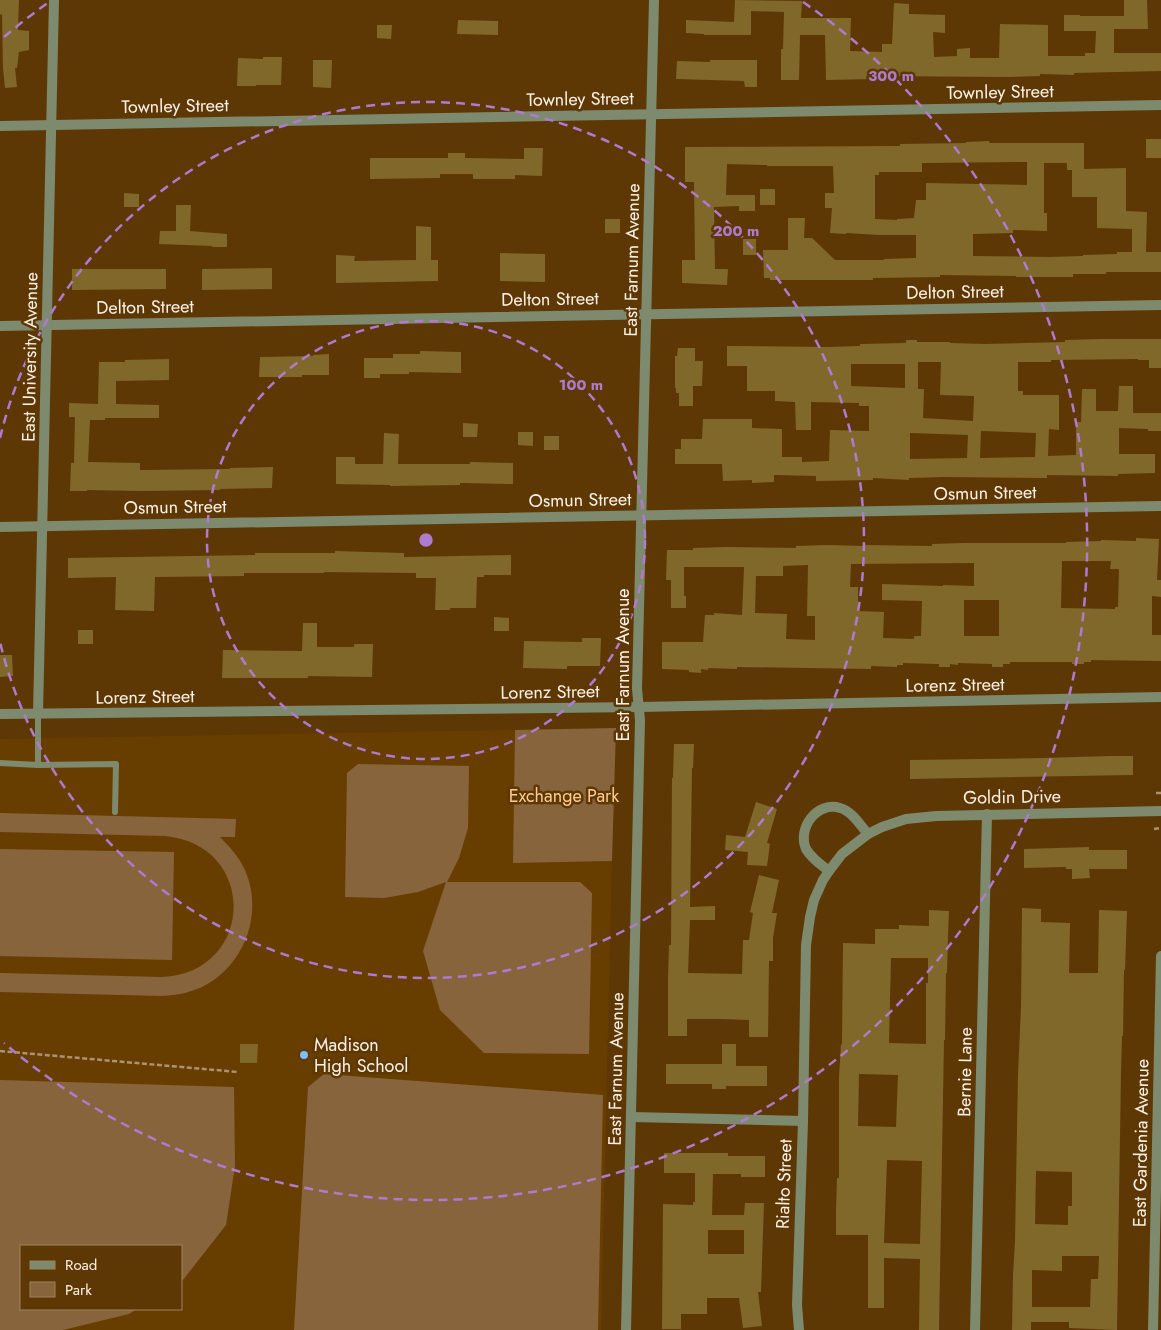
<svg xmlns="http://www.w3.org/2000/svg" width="1161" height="1330" font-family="Jost,sans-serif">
  <rect width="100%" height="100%" fill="#5e3804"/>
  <!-- built -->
  <path fill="#673e00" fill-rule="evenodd" d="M515,730L513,863L612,861L601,1330H0V739ZM21,1246H181V1309H21Z"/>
  <!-- green -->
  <g fill="#88643c">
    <polygon points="616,728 612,861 513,863 515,730"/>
    <polygon points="358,764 469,766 468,828 459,858 447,882 580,882 592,893 589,1054 484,1053 440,1010 423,951 446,882 418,892 384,898 345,897 347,773"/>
    <path d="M0,813L236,819L235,837H220C229,846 238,856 244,868C267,916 240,978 188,992C180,995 171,995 162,996L0,992V973L162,977C255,973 259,845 165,836L0,832Z"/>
    <polygon points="0,849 174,852 172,960 0,956"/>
    <polygon points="324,1074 603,1095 598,1330 294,1330 308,1087"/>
    <polygon points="0,1080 234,1087 235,1166 226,1225 183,1280 181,1281 181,1246 21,1246 21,1309 137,1309 129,1314 63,1330 0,1330"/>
  </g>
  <!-- building -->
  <g fill="#80682a" fill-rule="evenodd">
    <polygon points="0,0 19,0 18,30 29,31 29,50 19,52 17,68 15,68 17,87 5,88 3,68 2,14 0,15"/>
    <polygon points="735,0 802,1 801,18 851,18 850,51 882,52 882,44 892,44 894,3 909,4 909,14 945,15 945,33 933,32 934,57 957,56 957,49 970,48 970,58 999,58 1000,24 1048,25 1048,56 1085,56 1085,53 1095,53 1096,31 1064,31 1064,15 1080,15 1080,16 1124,16 1124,0 1147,0 1148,29 1114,29 1114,53 1161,53 1161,71 1074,73 1074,75 1040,74 1040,76 1007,77 874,76 874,79 826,80 825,35 800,35 799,80 781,80 781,49 783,49 784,12 751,11 751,35 704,35 704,34 686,33 686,20 734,22"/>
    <polygon points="458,20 498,21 498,35 457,34"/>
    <polygon points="377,25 392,25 391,39 377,38"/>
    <polygon points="263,57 282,57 281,85 256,85 256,86 237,86 238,58 263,59"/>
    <polygon points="313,60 332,60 331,88 313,87"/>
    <polygon points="710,60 757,60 757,87 745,87 744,81 676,79 677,61 710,62"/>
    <rect x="1146" y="139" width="15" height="19"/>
    <path d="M989,141L990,143H1084V169L1126,168V211L1147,212L1146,252H1161V272H1106V274H1073V277H1016V276L940,275V277L873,278V280H770V278H764L763,250H788V218H805L804,238H812L835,260H884V259L916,258V235H879L846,233V234L830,233L832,208H825V193H834L833,166H767V165L727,164L726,195H755V211H739V206L714,207L715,269H728L727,285L682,283V260H695L694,182H685V147L900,146V144L966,143V142ZM1027,162V185L926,183V200H916L914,218L897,219V220L875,219V175H879V172H922V163ZM1044,163H1067V170H1072V197H1097V228L1132,229V252H1117V254L1083,255V256L1049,257L973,256V234L1013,233V230L1047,231V213H1044Z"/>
    <polygon points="524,148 543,148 542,176 515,175 515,179 473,179 473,174 440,174 440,178 370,179 370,158 448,158 448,153 465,153 465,158 524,159"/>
    <rect x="760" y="189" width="15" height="16"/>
    <polygon points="124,193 139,194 139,207 124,207"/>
    <polygon points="176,205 191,205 190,231 227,234 227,247 212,247 212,246 159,244 160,231 176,231"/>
    <rect x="605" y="219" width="15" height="14"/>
    <polygon points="416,226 431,227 431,260 438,260 438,281 336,283 336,255 355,256 354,261 416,260"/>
    <rect x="743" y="239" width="13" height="16"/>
    <polygon points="500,253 545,254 545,282 500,281"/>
    <polygon points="272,268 272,289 202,290 202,269"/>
    <polygon points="72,269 166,269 166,289 72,290"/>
    <path d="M1101,339H1161V368H1149V360H1138V359L1051,360V362H1018V391H1023V395H1059V430L1049,429L1048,456L1076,455V422H1081L1082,389H1096V411H1118L1119,386H1133V413H1161V431H1148V429L1119,428V454H1155V473L1118,474V476L1047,475V478L945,477L909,478V480L873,478V480L816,481V476L774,475V482L752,483V480L723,481L722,464H675V449H681V439H702L703,419H752V428L782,429V457H802V462L829,461L830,430L869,431V406H859V403L811,402V430H796L795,402L775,401V391H747V366H727V346L827,347L860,346V344L906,343V340H917V342H950V343L985,344L1065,342V340ZM918,362H941L940,395L974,396L973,421L923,418L924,389H918ZM851,364H905V388L851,386ZM981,431L1036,433L1035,457L980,458ZM910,433L968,435L967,458L910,459Z"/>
    <polygon points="678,348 695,348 695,361 703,361 702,386 693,386 693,406 679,406 679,393 676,393 676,388 675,388 675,356 677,356"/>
    <polygon points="420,351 461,352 461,373 409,372 409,374 380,374 380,378 364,378 364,358 393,358 393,354 420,354"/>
    <polygon points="329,354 329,375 302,375 302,377 259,377 260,357 313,356 313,355"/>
    <polygon points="169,359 169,380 116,381 116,404 159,405 159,418 105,418 105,420 90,420 88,462 140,463 140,470 230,469 230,468 273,467 272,488 220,489 220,490 140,491 87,490 87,491 70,491 71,463 74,463 75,417 69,417 69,403 98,404 99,362 125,362 125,360"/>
    <polygon points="463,423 478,424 477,437 463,437"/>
    <polygon points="518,432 533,432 533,446 518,445"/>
    <polygon points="384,433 399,434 398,464 470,464 470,462 513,463 513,484 460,483 460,485 390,486 390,485 336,484 336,457 355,457 355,464 383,464"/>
    <rect x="544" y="436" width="15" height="14"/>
    <path d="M1136,538L1159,539L1157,580H1161V597L1152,596V635H1161V661L1091,660V662H1084V664H1072V662H1010V664H1003V667H992V664L958,663V665L950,664V667H939V664L903,663V665H897V667L871,666V669L737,667V669L708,668V670L701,669V673L689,672V670L662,669V642H703L705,615H714V613L742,615L744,567H684V596H686V608H671V580H666L667,550H693V548L727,547L796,548V546L827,545L864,546V545L932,546V544L964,543H1066V542L1101,541V540L1136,541ZM1062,561H1111L1110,569H1119L1118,607H1115V609L1061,608ZM974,563V586L943,585V586L882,584V600L922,601L921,636H914V639L883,638L884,612L858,611V587H850L851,564ZM808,565L807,616H815V640L786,639L787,614L755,613L756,576H783V566ZM964,600H999V636H964Z"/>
    <polygon points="335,551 404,553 404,557 511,555 511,575 484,575 484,577 477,577 476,608 450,608 450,610 435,610 436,578 416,578 416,573 324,572 324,573 244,573 244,576 155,577 154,611 115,610 116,577 68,578 68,558 255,555 255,553 335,553"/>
    <polygon points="494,617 509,618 509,631 494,631"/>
    <polygon points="303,623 317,623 317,647 354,647 354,644 373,644 372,677 308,676 308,678 222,678 223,650 302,651"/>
    <rect x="78" y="630" width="15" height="14"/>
    <polygon points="582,638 601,638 600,666 567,666 567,669 523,668 524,641 582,642"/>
    <polygon points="0,655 12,655 13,676 0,677"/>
    <polygon points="674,744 694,744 693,768 692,768 690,907 715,906 715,920 690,920 688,973 742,974 743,940 749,940 753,913 750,912 759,875 779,880 772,913 777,913 773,938 773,961 769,961 768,1037 749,1037 749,1020 722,1019 687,1019 687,1036 668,1036 668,979 669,945 671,945 672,778 673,778"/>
    <polygon points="1110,756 1133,756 1133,775 910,779 910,760 1043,758"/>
    <polygon points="756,802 777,809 767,843 770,844 767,866 747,865 748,852 725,850 726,835 745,837"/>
    <polygon points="1089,847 1089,850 1127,850 1127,869 1089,869 1090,878 1072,879 1072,869 1066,869 1066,867 1024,868 1024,849"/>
    <path d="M1022,908L1041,909V922L1070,923L1069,973H1098L1099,910L1127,911L1125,970H1124L1123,1036H1122L1121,1071L1117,1330L1069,1328V1322H1031V1330H1012L1013,1275L1015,1241L1018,1074L1021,1007ZM1036,1171L1072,1172V1206H1068V1225L1035,1224ZM1062,1256H1099L1098,1279H1091L1090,1307H1032V1270L1062,1271Z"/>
    <path d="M929,910L949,911L948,935L947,973H946L945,1040H944L939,1330H919L920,1259L884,1258V1308H868V1235H836V1211L837,1178H839V1077L841,1044L842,1045L843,943L875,944V929H899V925L929,926ZM891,958H928V983H926V1044L889,1043ZM859,1074L898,1075L896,1127L858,1126ZM887,1160L922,1161L920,1244L884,1243Z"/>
    <polygon points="240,1044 258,1044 257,1063 240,1063"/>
    <polygon points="722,1044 736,1044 736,1066 767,1066 767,1086 726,1086 726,1089 712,1089 712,1084 666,1084 666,1064 722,1064"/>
    <path d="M664,1153H728V1156H765V1177H741V1174H713L712,1215H744L745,1203H764L761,1292H758L762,1326L743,1328L739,1298H707V1314H681V1329H662L663,1204L693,1205V1202H695V1173H664ZM708,1230H744V1254H708Z"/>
  </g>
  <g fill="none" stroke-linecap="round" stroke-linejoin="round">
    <!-- path -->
    <g stroke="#ab9272" stroke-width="2.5" stroke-dasharray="5 2.5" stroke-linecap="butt">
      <polyline points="1156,793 1161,793"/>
      <polyline points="1154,829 1161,828"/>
      <polyline points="0,1051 238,1072"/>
    </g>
    <!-- lane -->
    <g stroke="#7d8a6d" stroke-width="6">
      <polyline points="0,763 38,765 116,764 115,812"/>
      <polyline points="38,765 38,714"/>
    </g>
    <!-- street -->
    <g stroke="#7d8a6d" stroke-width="10">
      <polyline points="0,126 1161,105"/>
      <polyline points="0,326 1161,305"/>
      <polyline points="0,527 1161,506"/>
      <polyline points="0,714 639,707 1161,697"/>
      <polyline points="38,714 54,0"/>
      <path d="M829,871C821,865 811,858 806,849C797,828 817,801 840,808C852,811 860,825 868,834"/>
      <polyline points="631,1117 803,1121"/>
      <polyline points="626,1330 640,720 637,689 654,0"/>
      <polyline points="799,1330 797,1305 803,1121 806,945 810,917 814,900 823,880 829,871 842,854 868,834 882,827 906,819 936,816 1161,811"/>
      <polyline points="975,1330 987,814"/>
      <polyline points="1153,1330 1161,956"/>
    </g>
  </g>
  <!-- distance rings -->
  <g fill="none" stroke="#af7bcf" stroke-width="2.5" stroke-dasharray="9 6">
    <circle cx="426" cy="540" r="219"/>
    <path d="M0 438A438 438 0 1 1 0 642"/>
    <path d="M4 37A657 657 0 0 1 49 2M803 2A657 657 0 1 1 4 1043"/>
  </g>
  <!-- markers -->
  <circle fill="#7ebdf9" stroke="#5e3804" stroke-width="2" cx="304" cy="1055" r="5"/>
  <g text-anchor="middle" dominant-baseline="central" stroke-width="5" stroke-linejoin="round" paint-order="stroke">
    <!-- street labels -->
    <g font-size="18" fill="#fef2e7" stroke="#5e3804">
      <text transform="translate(1000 92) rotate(-1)">Townley Street</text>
      <text transform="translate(580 99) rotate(-1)">Townley Street</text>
      <text transform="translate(175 106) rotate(-1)">Townley Street</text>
      <text transform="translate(632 260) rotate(-89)">East Farnum Avenue</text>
      <text transform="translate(955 292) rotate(-1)">Delton Street</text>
      <text transform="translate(550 299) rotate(-1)">Delton Street</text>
      <text transform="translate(145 307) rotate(-1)">Delton Street</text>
      <text transform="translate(30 357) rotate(-89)">East University Avenue</text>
      <text transform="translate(985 493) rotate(-1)">Osmun Street</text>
      <text transform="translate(580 500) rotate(-1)">Osmun Street</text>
      <text transform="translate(175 507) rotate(-1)">Osmun Street</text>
      <text transform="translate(623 665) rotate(-90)">East Farnum Avenue</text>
      <text transform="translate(955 685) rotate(-1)">Lorenz Street</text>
      <text transform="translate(550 692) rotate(-1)">Lorenz Street</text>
      <text transform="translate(145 697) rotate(-1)">Lorenz Street</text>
      <text transform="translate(1012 797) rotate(-1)">Goldin Drive</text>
      <text transform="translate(616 1069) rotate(-89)">East Farnum Avenue</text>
      <text transform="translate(965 1072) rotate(-89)">Bernie Lane</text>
      <text transform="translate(1141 1143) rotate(-89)">East Gardenia Avenue</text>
      <text transform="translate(784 1184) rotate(-88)">Rialto Street</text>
    </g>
    <!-- park labels -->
    <g font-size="18" fill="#ffcb93" stroke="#5e3804">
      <text x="564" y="796">Exchange Park</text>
    </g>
    <!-- poi labels -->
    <g font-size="18" fill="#fef2e7" stroke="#5e3804" text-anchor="start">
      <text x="314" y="1045">Madison<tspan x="314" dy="21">High School</tspan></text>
    </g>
  </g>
  <circle cx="426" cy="540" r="8" fill="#af7bcf" stroke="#5e3804" stroke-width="2.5"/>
  <g font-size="15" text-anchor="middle" font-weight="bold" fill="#af7bcf" stroke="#5e3804" stroke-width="5" stroke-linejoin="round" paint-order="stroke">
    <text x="891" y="81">300 m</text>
    <text x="736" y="236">200 m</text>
    <text x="581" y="390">100 m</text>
  </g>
  <!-- legend -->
  <rect x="20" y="1245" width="162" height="65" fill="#5e3804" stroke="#9e825f"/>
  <rect x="30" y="1261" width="25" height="8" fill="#7d8a6d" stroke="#9e825f"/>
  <text x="65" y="1270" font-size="15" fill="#fef2e7">Road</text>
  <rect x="30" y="1282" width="25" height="15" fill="#88643c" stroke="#9e825f"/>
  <text x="65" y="1295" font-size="15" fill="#fef2e7">Park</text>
</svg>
